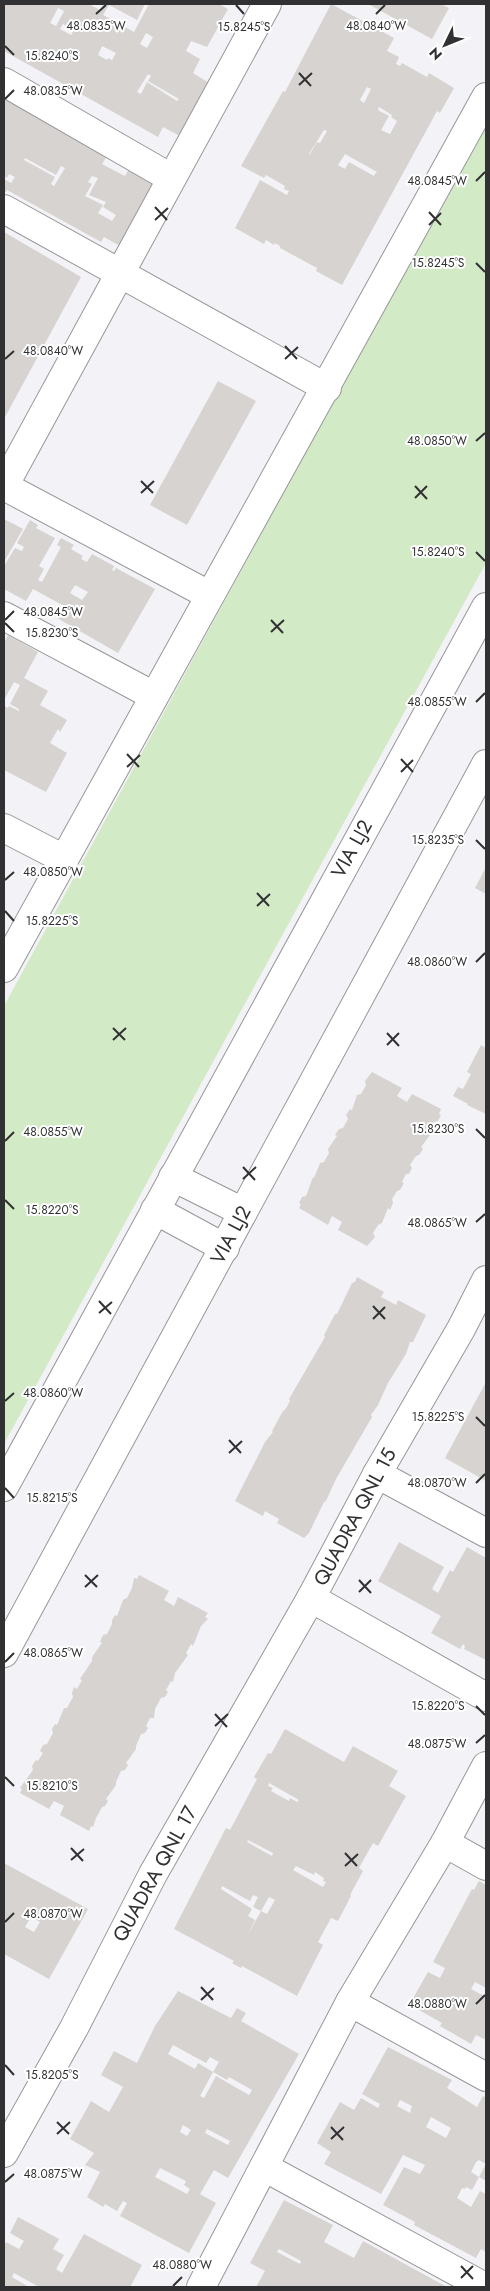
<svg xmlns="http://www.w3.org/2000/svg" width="490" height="2291" font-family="Jost,sans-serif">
  <rect width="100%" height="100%" fill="#f3f3f7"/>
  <!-- green -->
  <polygon fill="#d3eac7" points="486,121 486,563 4,1444 4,1006"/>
  <!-- building -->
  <g fill="#d6d3d0" fill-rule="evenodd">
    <path d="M4,4H89L100,10L103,4H145L137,20L109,5L103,15L134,32L149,4H219L228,9L207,47L191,41L186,51L200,59L193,73L209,83L180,136L163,127L158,137L4,51ZM58,8L64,11L56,26L50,23ZM63,24L74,30L71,35L60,29ZM146,33L153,37L147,48L140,44ZM102,46L116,53L112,60L108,58L107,60L98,55ZM148,74L151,76L148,81L179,99L177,101L147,82L141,94L137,92Z"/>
    <path d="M331,4L394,38L387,51L399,57L396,64L400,66L402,63L427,77L429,73L454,88L440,113L437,111L342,285L316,271L317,268L280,248V246L275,243L274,245L266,240L264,244L235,228L260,180L287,195L289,191L284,189L285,186L266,175L264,178L241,166L283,91L285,92L298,67ZM367,87L371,89L364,103L360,100ZM379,107L392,115L391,117L397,121L390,134L381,130L389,116L378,110ZM324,130L327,131L320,143L317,142L310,154H309ZM345,154L377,172L375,174L374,176L349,162L345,169L338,165Z"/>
    <polygon points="368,4 441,4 449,8 432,39"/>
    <path d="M4,99L107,156L102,164L125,176L129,169L155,182L120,246L104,237L101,242L7,190L6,192L4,191V179L11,183L15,177L9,174L7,178L4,176ZM25,158L56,175L61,166L65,168L54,186L51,184L55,177L24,160ZM92,176L98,178L89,195L106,202L103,207L116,215L112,221L98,213L103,205L85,196L92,184L88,182Z"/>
    <polygon points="4,232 81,277 4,419"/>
    <polygon points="218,381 256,401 187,525 150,505"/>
    <polygon points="4,519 23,529 4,562"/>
    <path d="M30,520L38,525L36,528L55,538L39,566L44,569L38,580L42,582L61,547L57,545L61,538L74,545L71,549L83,556L81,559L87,562L92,554L114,566L112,570L114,571L116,568L155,589L118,653L57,618L64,606L33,589L26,601L4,589V566L15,548L22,551L24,547L17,543ZM75,585L88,592L82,600L70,593Z"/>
    <polygon points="8,635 38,652 24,678 48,691 40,705 67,720 60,732 58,729 50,743 67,753 46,792 4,770 4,706 8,708 9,706 19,711 19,709 10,704 20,685 14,682 4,700 4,643"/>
    <polygon points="486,867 486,894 475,888"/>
    <polygon points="481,1045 486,1048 486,1114 467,1105 468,1104 453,1096 458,1087 463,1089 471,1074 467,1072"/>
    <polygon points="372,1072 402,1088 397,1096 407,1102 412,1094 441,1109 439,1114 441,1115 438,1121 434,1122 429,1131 430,1135 421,1147 423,1149 419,1155 416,1156 410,1165 412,1168 409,1174 406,1174 402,1182 404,1183 400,1190 397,1191 392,1199 393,1203 390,1210 388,1208 382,1223 378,1225 373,1233 375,1237 367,1246 338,1230 342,1222 332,1216 328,1225 299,1208 301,1204 299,1203 302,1197 306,1196 313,1177 314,1178 320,1163 324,1162 329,1153 328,1149 337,1136 335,1135 339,1129 343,1128 348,1119 346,1115 350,1109 352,1110 357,1095 361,1094 366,1085 365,1081"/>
    <polygon points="357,1277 384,1292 381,1297 396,1305 398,1300 426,1315 413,1342 410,1342 406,1354 388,1383 378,1405 371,1415 372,1417 336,1479 326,1501 324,1502 309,1533 304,1538 277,1523 279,1519 265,1511 263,1516 235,1501 265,1442 273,1432 272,1431 283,1411 285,1410 290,1401 289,1399 325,1337 324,1335 335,1314 337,1314 352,1283 355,1282"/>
    <polygon points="486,1382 486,1481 445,1458"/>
    <polygon points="399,1542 444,1567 432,1589 438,1593 450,1570 453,1572 467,1547 486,1558 486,1660 464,1649 465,1646 463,1644 460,1649 431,1633 441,1616 378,1581"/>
    <polygon points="139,1575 169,1591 164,1600 174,1606 178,1597 208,1613 205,1617 208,1619 201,1626 193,1646 191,1644 186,1653 188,1655 175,1673 173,1682 171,1681 166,1690 168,1692 165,1697 161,1698 155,1709 154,1718 150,1718 146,1726 148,1728 145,1733 141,1734 136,1746 136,1749 126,1763 128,1765 125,1770 121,1771 116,1782 116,1785 106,1799 108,1801 105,1806 102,1807 96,1818 93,1827 91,1826 89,1831 60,1815 64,1806 54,1801 49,1809 20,1793 22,1789 20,1788 33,1770 32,1766 36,1760 38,1761 43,1753 40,1751 43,1745 47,1744 53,1733 52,1729 55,1724 57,1725 64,1708 67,1708 73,1697 72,1693 74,1687 77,1689 82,1680 80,1679 92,1661 92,1657 102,1643 100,1642 103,1635 107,1634 112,1624 112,1620 115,1615 117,1616 123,1600 127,1598 132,1588 134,1578 137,1579"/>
    <path d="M285,1729L344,1762L353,1746L398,1771L389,1786L406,1796L378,1846L373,1843L359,1868L363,1871L350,1895L351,1896L338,1921L331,1918L318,1942L323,1945L297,1996L242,1966L241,1968L232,1963L234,1961L174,1929L226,1828L230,1830L257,1779L254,1777L268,1753L271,1754ZM269,1783L299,1800L297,1802L290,1798L289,1801L271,1791L273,1788L268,1786ZM248,1840L273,1853L272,1856L247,1842ZM296,1866L314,1875L315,1872L324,1878L323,1881L326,1882L323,1887L293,1870ZM222,1886L250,1901L253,1895L258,1897L253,1907L261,1911L269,1897L275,1900L267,1914L261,1911L247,1936L255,1920L248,1916L252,1909L221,1889Z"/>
    <path d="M4,1863L88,1909L49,1979L4,1954ZM31,1917L40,1922L34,1932L25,1927Z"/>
    <polygon points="479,1881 486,1885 486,1988 475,1982 471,1989 486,1997 486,2040 476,2035 471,2044 440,2026 442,2023 419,2010 422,2006 412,2000 428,1972 440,1978 445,1968 433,1962 472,1889 474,1890"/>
    <path d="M178,1991L231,2018L237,2008L246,2013L241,2021L299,2054L228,2178L214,2170L200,2194L216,2203L189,2253L120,2216L127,2203L123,2201L117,2211L105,2204L103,2207L87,2197L100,2172L85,2165L94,2153L70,2139L91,2101L109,2112L123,2087L101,2075L114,2051L137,2063L155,2026ZM173,2045L206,2063L210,2057L219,2062L213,2072L227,2080L229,2077L252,2090L249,2095L216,2076L204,2098L200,2096L213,2072L198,2063L195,2069L168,2054ZM183,2125L191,2130L187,2136L180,2132ZM207,2129L230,2141L228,2145L205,2133ZM160,2168L186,2181L184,2185L190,2189L187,2194L155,2177Z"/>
    <path d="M388,2047L452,2080L447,2088L477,2107L483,2096L486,2098V2164L479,2160L476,2162L471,2172L479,2177L486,2164V2181L479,2177L472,2190L466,2187L465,2189L462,2188L457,2198L471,2207L480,2191L486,2194V2252L481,2249L476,2258L414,2225L415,2222L383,2205L404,2167L420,2174L425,2165L403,2155L381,2194L324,2164L331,2152L317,2143L340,2102L354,2110L361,2098L378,2108L380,2104L362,2094ZM400,2100L412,2106L410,2113L397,2106ZM431,2117L451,2128L446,2138L426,2127Z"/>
    <path d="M284,2200L333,2225L324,2242L354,2258L363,2241L447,2287H256L265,2271L250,2263ZM279,2249L301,2261L300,2264L277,2252Z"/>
    <polygon points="18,2217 59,2239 53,2249 64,2255 56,2269 62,2273 84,2234 142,2265 130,2287 39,2287 14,2273 12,2277 29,2287 4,2287 4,2246 6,2242 19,2249 24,2241 10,2233"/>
  </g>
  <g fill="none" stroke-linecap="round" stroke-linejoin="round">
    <!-- minor casing -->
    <g stroke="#97979a" stroke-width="30">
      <g id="minor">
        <polyline points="4,82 171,178"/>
        <polyline points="4,209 327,388"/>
        <polyline points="4,486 267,4"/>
        <polyline points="4,486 209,595"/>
        <polyline points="4,616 154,696"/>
        <polyline points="4,828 64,859"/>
        <path d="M4,968C164,677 327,388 486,97"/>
        <polyline points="377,1474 486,1533"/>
        <polyline points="311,1598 486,1697"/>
        <polyline points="445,1843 486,1866"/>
        <polyline points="350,2002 486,2077"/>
        <polyline points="4,2153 74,2028 153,1874 311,1598 377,1474 461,1329 486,1280"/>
        <polyline points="264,2167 485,2287"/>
        <polyline points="201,2287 350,2002 445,1843 486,1766"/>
      </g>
    </g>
    <!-- major casing -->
    <g stroke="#97979a" stroke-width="30">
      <g id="major">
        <polyline points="173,1177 243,1212"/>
        <polyline points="155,1210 225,1248"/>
        <polyline points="4,1487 486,607"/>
        <polyline points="4,1653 486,764"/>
      </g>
    </g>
    <!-- minor -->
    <use href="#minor" stroke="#fff" stroke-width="28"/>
    <!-- major -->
    <use href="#major" stroke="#fff" stroke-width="28"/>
  </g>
  <!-- ticks -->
  <path fill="none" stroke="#313133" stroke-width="2" d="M236,5L244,14M96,14L106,5M376,14L385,5M5,46L14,55M299,73L311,86M299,85L312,73M5,99L14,90M476,181L485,172M155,207L167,220M429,212L441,225M155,220L168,208M429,225L441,213M476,263L485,272M285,346L297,359M5,359L14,351M285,359L298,347M476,441L485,433M141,481L153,493M415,486L427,499M141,493L154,481M415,498L427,486M476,552L485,561M5,620L14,611M271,620L283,633M5,623L14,632M271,632L284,620M476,702L485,693M127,754L139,767M401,759L413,772M127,767L140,755M401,772L413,760M476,840L485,849M5,880L14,872M257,893L269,906M257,906L270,894M5,911L14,921M476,962L485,953M113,1028L125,1040M387,1033L399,1046M113,1040L126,1028M387,1045L399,1033M476,1129L485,1138M5,1141L14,1132M243,1167L255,1180M243,1179L256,1167M5,1200L14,1209M476,1222L485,1214M99,1301L111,1314M373,1306L385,1319M99,1313L112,1302M373,1319L385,1307M5,1401L14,1393M476,1417L485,1426M229,1440L241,1453M229,1453L242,1441M476,1483L485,1474M5,1488L14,1498M85,1575L97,1587M359,1580L371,1593M85,1587L98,1575M359,1592L371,1580M5,1662L14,1653M476,1706L485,1715M215,1714L227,1727M215,1726L228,1714M476,1743L485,1735M5,1777L14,1786M71,1848L83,1861M345,1853L357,1866M71,1860L84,1849M345,1866L358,1854M5,1922L14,1913M201,1987L213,2000M201,2000L214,1988M476,2004L485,1995M5,2065L14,2075M57,2122L69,2134M331,2127L343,2140M57,2134L70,2122M331,2139L344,2127M5,2182L14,2174M461,2266L473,2279M461,2278L473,2266M173,2286L182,2277"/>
  <g text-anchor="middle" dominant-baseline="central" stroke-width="4" stroke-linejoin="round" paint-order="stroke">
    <!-- street labels -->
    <g font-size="20" fill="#313133" stroke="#fff">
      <text transform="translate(352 849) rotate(-61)">VIA LJ2</text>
      <text transform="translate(231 1235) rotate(-62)">VIA LJ2</text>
      <text transform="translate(355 1517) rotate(-62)">QUADRA QNL 15</text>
      <text transform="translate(155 1874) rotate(-61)">QUADRA QNL 17</text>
    </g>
  </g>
  <g font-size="12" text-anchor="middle" fill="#313133" stroke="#fff" stroke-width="4" stroke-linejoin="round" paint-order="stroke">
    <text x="96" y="30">48.0835°W</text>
    <text x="376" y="30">48.0840°W</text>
    <text x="244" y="31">15.8245°S</text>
    <text x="52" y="60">15.8240°S</text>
    <text x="53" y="95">48.0835°W</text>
    <text x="437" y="185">48.0845°W</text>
    <text x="438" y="267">15.8245°S</text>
    <text x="53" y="355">48.0840°W</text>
    <text x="437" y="445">48.0850°W</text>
    <text x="438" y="556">15.8240°S</text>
    <text x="53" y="616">48.0845°W</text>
    <text x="52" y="637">15.8230°S</text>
    <text x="437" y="706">48.0855°W</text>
    <text x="438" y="844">15.8235°S</text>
    <text x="53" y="876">48.0850°W</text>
    <text x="52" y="925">15.8225°S</text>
    <text x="437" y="966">48.0860°W</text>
    <text x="438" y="1133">15.8230°S</text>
    <text x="53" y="1136">48.0855°W</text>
    <text x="52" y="1214">15.8220°S</text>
    <text x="437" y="1227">48.0865°W</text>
    <text x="53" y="1397">48.0860°W</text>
    <text x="438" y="1421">15.8225°S</text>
    <text x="437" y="1487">48.0870°W</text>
    <text x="52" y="1502">15.8215°S</text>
    <text x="53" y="1657">48.0865°W</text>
    <text x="438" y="1710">15.8220°S</text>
    <text x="437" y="1748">48.0875°W</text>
    <text x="52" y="1790">15.8210°S</text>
    <text x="53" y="1918">48.0870°W</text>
    <text x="437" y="2008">48.0880°W</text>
    <text x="52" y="2079">15.8205°S</text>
    <text x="53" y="2178">48.0875°W</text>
    <text x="182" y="2269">48.0880°W</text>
  </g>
  <!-- border -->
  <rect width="490" height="2291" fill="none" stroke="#313133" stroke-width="10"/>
  <!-- north arrow -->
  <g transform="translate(445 45) rotate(227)" stroke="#ffffff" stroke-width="4" paint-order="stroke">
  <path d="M0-4L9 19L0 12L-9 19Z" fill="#313133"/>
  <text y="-8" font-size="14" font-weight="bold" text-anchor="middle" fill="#313133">N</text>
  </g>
</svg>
